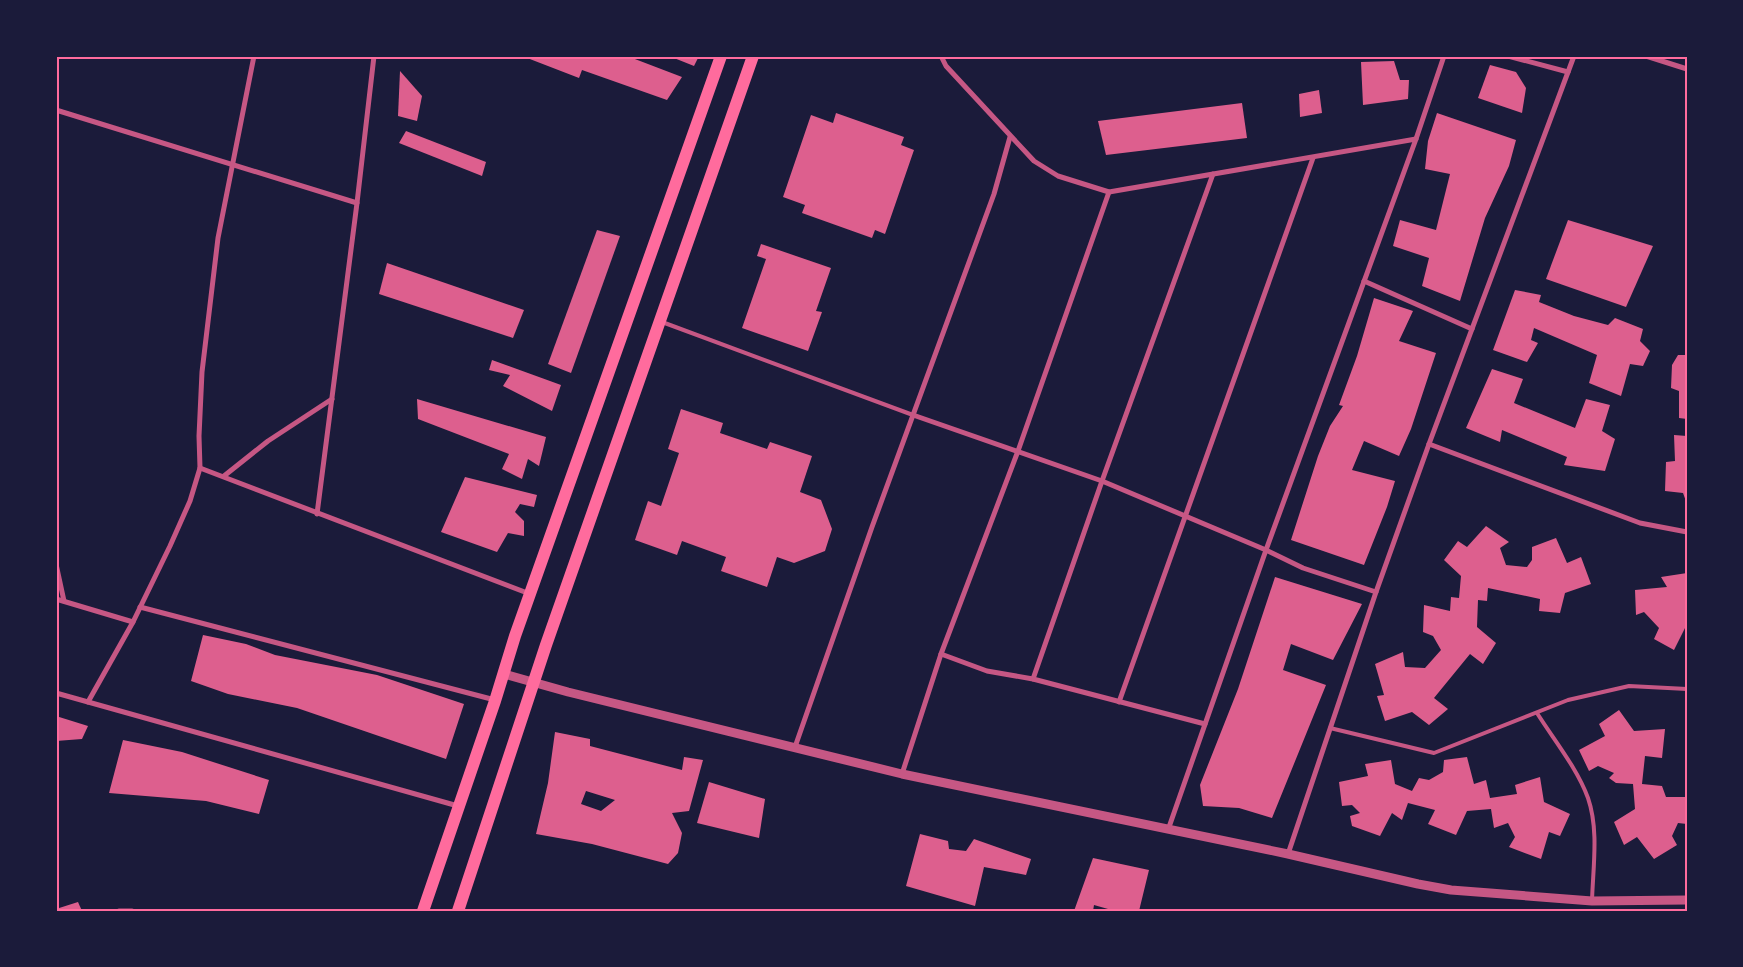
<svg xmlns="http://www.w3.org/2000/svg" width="1743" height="967" font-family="'Public Sans',sans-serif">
  <rect width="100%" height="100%" fill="#1b1b3a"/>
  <!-- building -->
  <g fill="#dd5f8e" fill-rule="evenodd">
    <polygon points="522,56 627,56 682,77 667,100 582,70 579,78"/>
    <polygon points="669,56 699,56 694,66"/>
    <polygon points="1394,61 1400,80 1409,80 1408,99 1363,105 1361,62"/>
    <polygon points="1490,65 1516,72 1526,88 1522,113 1478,98"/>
    <polygon points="400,71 422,96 417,121 398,116"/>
    <polygon points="1319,90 1322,113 1300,117 1299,94"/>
    <polygon points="1242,103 1247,138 1106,155 1098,121"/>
    <polygon points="836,113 904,137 901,145 914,150 885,234 875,230 872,238 802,213 805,205 783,197 811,115 833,123"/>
    <polygon points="1437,113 1516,140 1509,166 1485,218 1460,301 1422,286 1429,258 1393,246 1400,220 1436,230 1450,174 1425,169 1428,141"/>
    <polygon points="406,131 486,162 482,176 399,143"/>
    <polygon points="1568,220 1653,246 1626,307 1546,279"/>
    <polygon points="597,230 620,236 571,373 548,364"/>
    <polygon points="761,244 831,268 816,311 822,312 808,351 742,328 766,259 757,256"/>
    <polygon points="387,263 524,310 513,338 379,294"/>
    <polygon points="1515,290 1541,295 1539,302 1574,316 1608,325 1615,318 1643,329 1640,341 1650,351 1643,366 1630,364 1621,396 1589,383 1597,355 1534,328 1531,340 1538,343 1527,362 1493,350"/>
    <polygon points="1374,298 1413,311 1399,341 1436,353 1411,429 1399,456 1364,441 1352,470 1395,481 1387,507 1364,565 1291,540 1318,456 1330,426 1343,406 1339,405 1357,356"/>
    <polygon points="1678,355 1687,355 1687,419 1679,418 1679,391 1671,388 1672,365"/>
    <polygon points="492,360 561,385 552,411 503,386 510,375 489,370"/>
    <polygon points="1492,369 1523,379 1514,403 1575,428 1586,399 1610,405 1602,431 1615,439 1605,471 1564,465 1567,457 1502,430 1500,442 1466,428"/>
    <polygon points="417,399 546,437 539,466 528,459 522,479 502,469 509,454 418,419"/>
    <polygon points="681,409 723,423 720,433 767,449 770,442 812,456 800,492 821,500 832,529 825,551 794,563 777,557 767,587 721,571 726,557 682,541 677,555 635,540 648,501 661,506 679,453 668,449"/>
    <polygon points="1674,435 1687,436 1687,504 1683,493 1665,491 1666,462 1675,461"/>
    <polygon points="465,477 537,495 534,507 520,504 515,512 524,521 524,536 508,533 497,552 441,532"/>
    <polygon points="1486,526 1509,542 1500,548 1506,565 1527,567 1532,560 1532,547 1556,538 1567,563 1581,557 1591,584 1565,593 1560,613 1539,611 1540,599 1488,588 1487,601 1478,600 1477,627 1496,643 1483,664 1470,654 1434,698 1448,709 1429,725 1412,712 1385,721 1377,696 1384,695 1375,664 1403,652 1405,667 1425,668 1441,650 1433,636 1423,632 1424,605 1450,611 1451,597 1459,598 1461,576 1444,560 1458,541 1467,547"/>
    <polygon points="1687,573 1687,624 1674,650 1654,639 1659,628 1644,612 1636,615 1635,590 1667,587 1661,577"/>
    <polygon points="1275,577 1362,604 1333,660 1291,644 1283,670 1326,685 1272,818 1239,808 1203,806 1200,785 1238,689"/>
    <polygon points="203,635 246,644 275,655 377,675 464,704 446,759 297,708 228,694 191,681"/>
    <polygon points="1619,710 1634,731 1665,729 1662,758 1645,756 1642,784 1662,786 1666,797 1687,797 1687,824 1678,823 1672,836 1677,845 1654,859 1637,837 1624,845 1614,822 1635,809 1633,784 1616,783 1609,778 1614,773 1598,766 1589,771 1579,750 1605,736 1599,724"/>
    <polygon points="56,716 88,726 82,739 56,741"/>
    <path d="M555,732L590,739V746L682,770L684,757L703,760L689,811L672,813L682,833L678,853L668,864L592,844L536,834L548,783ZM586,791L615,800L601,811L581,804Z"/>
    <polygon points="123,740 182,752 269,780 259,814 206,801 109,793"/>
    <polygon points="1467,757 1474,784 1486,780 1490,798 1517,794 1515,785 1540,777 1544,802 1570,814 1560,836 1549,832 1541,859 1509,847 1515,837 1508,823 1494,828 1491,809 1467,811 1456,835 1428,824 1435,810 1408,803 1402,820 1392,813 1380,836 1352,826 1350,816 1360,813 1352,805 1342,806 1339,782 1368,776 1365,764 1391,760 1395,784 1412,791 1419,778 1429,780 1443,772 1444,760"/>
    <polygon points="709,782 765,799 759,838 697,823"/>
    <polygon points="920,834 948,841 949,849 966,851 974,839 1031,859 1026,875 984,867 975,906 906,886"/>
    <polygon points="1093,858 1149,870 1139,911 1115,911 1094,905 1093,911 1074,911"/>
    <polygon points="78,902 82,911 56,911 56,909"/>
  </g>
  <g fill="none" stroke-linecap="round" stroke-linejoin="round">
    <!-- service -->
    <g stroke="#c65784" stroke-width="4">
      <polyline points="662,322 913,415"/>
      <path d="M1537,713C1554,740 1577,768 1588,798C1599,830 1593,867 1592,901"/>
      <polyline points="1330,728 1434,753 1568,700 1629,686 1687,689"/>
    </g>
    <!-- minor -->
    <g stroke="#c65784" stroke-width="5">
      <polyline points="941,56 946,66 1034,161 1058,176 1109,192 1416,139"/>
      <polyline points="1508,56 1568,72"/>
      <polyline points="1646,56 1687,69"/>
      <polyline points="56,110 357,203"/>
      <polyline points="1364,281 1472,329"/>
      <polyline points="913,415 1102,481 1266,550 1303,568 1376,592"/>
      <polyline points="1429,444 1640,523 1687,532"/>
      <polyline points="200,468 530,594"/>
      <polyline points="224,476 268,441 332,399"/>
      <polyline points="317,514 357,203 374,56"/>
      <polyline points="56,564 64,601"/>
      <polyline points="56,599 133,622"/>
      <polyline points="140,607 495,700"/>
      <polyline points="941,654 987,671 1033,679 1205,724"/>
      <polyline points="1033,679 1102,481 1213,174"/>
      <polyline points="56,693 458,806"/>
      <polyline points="88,702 133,622 170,546 190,501 200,468 199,436 202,372 218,238 254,56"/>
      <polyline points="1119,702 1313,158"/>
      <polyline points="795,747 872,527 994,194 1010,137"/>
      <polyline points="902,774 941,654 1018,451 1109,192"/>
      <polyline points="1168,830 1266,550 1416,139 1444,56"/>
      <polyline points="1288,854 1376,592 1429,444 1574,56"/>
      <polyline points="119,911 132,911"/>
    </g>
    <!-- tertiary -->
    <polyline stroke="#c65784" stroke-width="9" points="504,674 568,692 902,774 1288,854 1418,884 1451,890 1592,901 1687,900"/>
    <!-- primary -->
    <g stroke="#ff6b9d" stroke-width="12">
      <polyline points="423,911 495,701 515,636 721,56"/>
      <polyline points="458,911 546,645 753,56"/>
    </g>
  </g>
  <!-- border -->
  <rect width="1743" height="967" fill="none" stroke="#1b1b3a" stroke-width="115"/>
  <rect x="58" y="58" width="1628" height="852" fill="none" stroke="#ff6b9d" stroke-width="2"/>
</svg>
